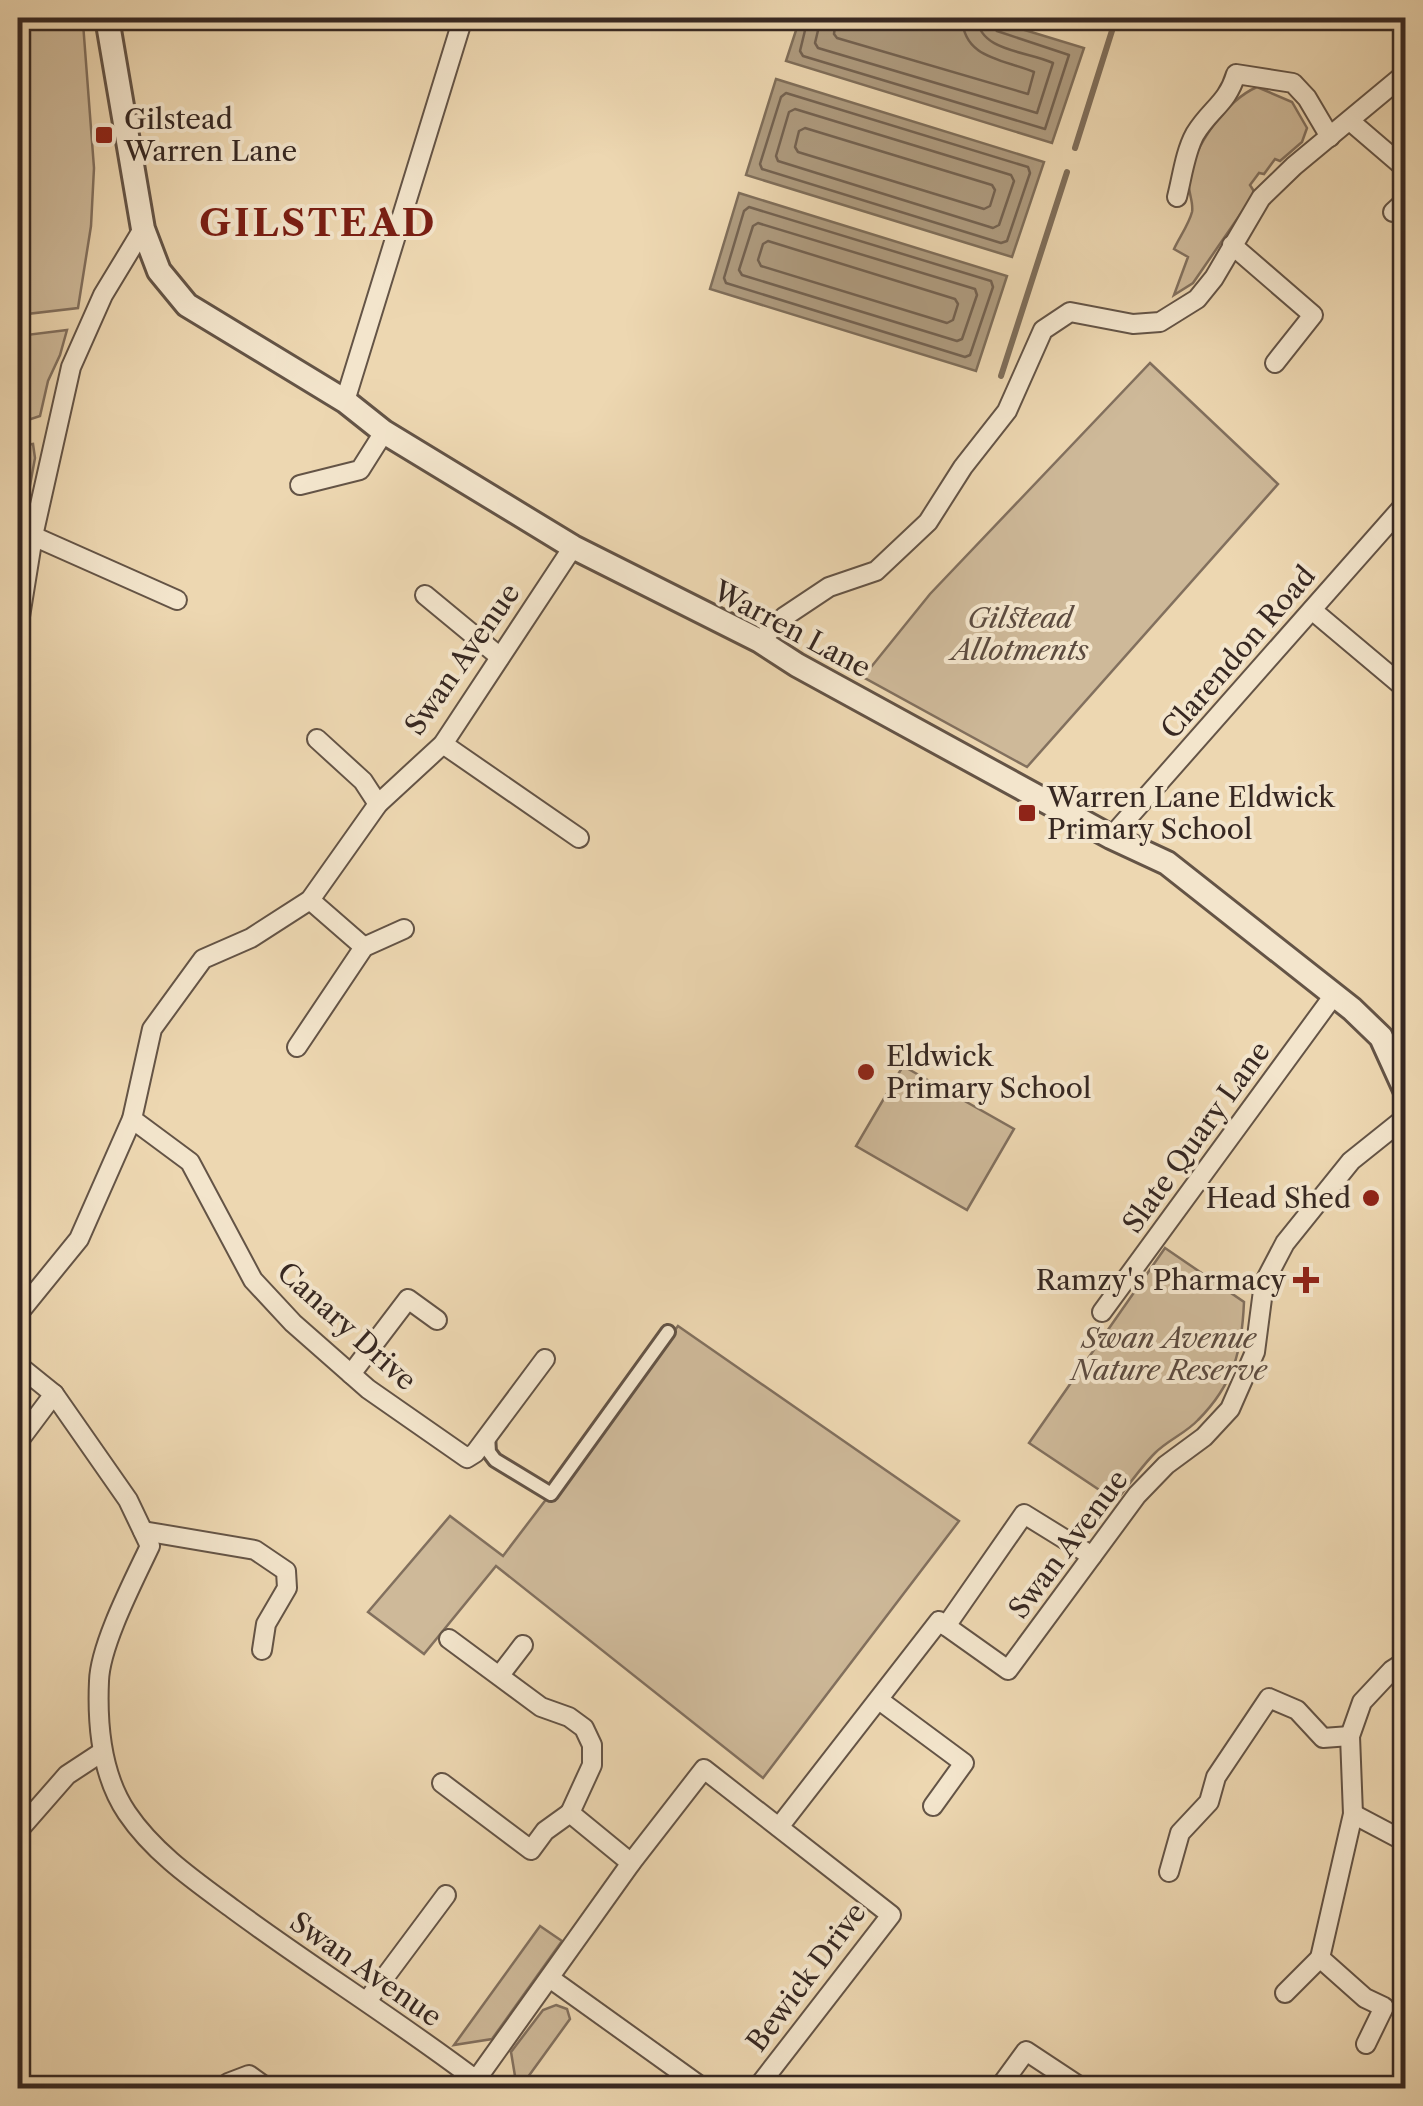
<svg xmlns="http://www.w3.org/2000/svg" width="1423" height="2106" font-family="'Libre Caslon Text',serif">
  <rect width="100%" height="100%" fill="#edd7b1"/>
  <filter id="stains"><feTurbulence type="fractalNoise" baseFrequency=".002" numOctaves="4"/><feColorMatrix values="0 0 0 0 .2 0 0 0 0 .09 0 0 0 0 .02 0 0 0 .5 -.17"/></filter>
  <radialGradient id="worn" r=".72"><stop offset=".6" stop-color="#630" stop-opacity="0"/><stop offset="1" stop-color="#630" stop-opacity=".3"/></radialGradient>
  <!-- green -->
  <g fill="#ceb999" stroke="#82705e" stroke-width="2.5">
    <polygon points="83,23 94,168 91,226 78,308 18,315 18,24 19,29"/>
    <path d="M1257,87L1292,102L1307,128L1302,142L1280,161L1275,159L1264,174L1259,173L1250,185L1255,193L1193,283L1174,295L1188,257L1174,249C1179,238 1189,224 1192,212C1194,202 1187,190 1189,180C1193,146 1227,100 1257,87Z"/>
    <polygon points="67,330 60,355 48,381 40,416 28,420 18,419 18,336"/>
    <polygon points="1150,363 1278,484 1027,767 863,677 930,594"/>
    <polygon points="33,444 35,458 29,491 18,496 18,446"/>
    <polygon points="903,1066 1014,1129 967,1210 856,1146"/>
    <path d="M1165,1248L1244,1302C1242,1350 1234,1384 1198,1420C1186,1433 1168,1440 1155,1453C1141,1467 1129,1485 1116,1501L1029,1443Z"/>
    <polygon points="678,1326 959,1521 763,1778 496,1566 424,1654 368,1612 450,1516 503,1556"/>
    <polygon points="540,1926 562,1941 492,2039 454,2045"/>
    <polygon points="556,2005 567,2009 570,2019 520,2088 517,2088 511,2052 543,2010"/>
  </g>
  <!-- water -->
  <g fill="#af9c80" stroke="#7f6e5a" stroke-width="2.5">
    <polygon points="800,18 985,18 1084,48 1052,143 786,61"/>
    <polygon points="776,79 1044,162 1012,257 746,175"/>
    <polygon points="739,193 1007,276 976,371 710,289"/>
  </g>
  <g fill="none" stroke-linecap="round" stroke-linejoin="round">
    <!-- shore -->
    <g stroke="#736251" stroke-width="2.5">
      <polyline points="808,18 800,51 803,56 1045,129 1069,55 997,31 991,25 990,18"/>
      <path d="M821,18L815,43L818,48L1037,113L1053,63C1028,51 980,52 977,18"/>
      <path d="M836,18L834,34L837,38L1028,94L1034,72C1003,59 964,59 962,18"/>
      <polygon points="786,93 1028,167 1030,173 1007,241 1001,243 762,169 760,164 781,97"/>
      <polygon points="795,109 1011,175 1014,181 999,225 993,228 778,161 776,156 789,112"/>
      <polygon points="805,128 992,185 995,190 990,206 984,209 798,152 795,147 799,131"/>
      <polygon points="749,207 991,281 993,287 970,355 965,357 726,283 724,278 744,211"/>
      <polygon points="758,223 975,289 977,295 962,339 957,341 742,275 739,270 753,226"/>
      <polygon points="768,241 955,299 958,304 953,320 947,323 761,266 758,260 763,244"/>
    </g>
    <!-- stream -->
    <g stroke="#7f6e5a" stroke-width="6">
      <polyline points="1075,148 1116,18"/>
      <polyline points="1001,376 1067,172"/>
    </g>
    <!-- pedestrian casing -->
    <g stroke="#645446" stroke-width="18">
      <polyline id="pedestrian" points="488,1435 489,1452 495,1460 551,1494 668,1332"/>
    </g>
    <!-- minor casing -->
    <g stroke="#645446" stroke-width="22">
      <g id="minor">
        <polyline points="1350,121 1406,169"/>
        <path d="M1177,197C1182,178 1185,152 1195,134C1211,108 1227,104 1236,74L1293,83L1307,98L1330,137"/>
        <polyline points="1393,212 1406,200"/>
        <polyline points="1232,245 1313,315 1275,363"/>
        <polyline points="345,401 463,18"/>
        <polyline points="300,485 360,470 384,432"/>
        <polyline points="33,536 177,600"/>
        <polyline points="425,595 500,657"/>
        <polyline points="1312,610 1406,689"/>
        <polyline points="18,629 33,536 71,367 103,295 143,229"/>
        <polyline points="760,641 784,617 829,587 876,571 928,522 963,467 1007,411 1043,330 1070,312 1133,324 1160,322 1197,299 1214,278 1261,198 1294,166 1406,73"/>
        <polyline points="317,739 363,781 378,804"/>
        <polyline points="443,744 579,838"/>
        <polyline points="1111,837 1406,503"/>
        <polyline points="310,900 364,947"/>
        <polyline points="297,1047 364,947 404,929"/>
        <polyline points="132,1119 190,1162 253,1280 293,1323 368,1389 467,1458 475,1453 545,1359"/>
        <polyline points="1102,1312 1334,995"/>
        <polyline points="18,1314 79,1239 132,1119 152,1029 203,959 251,938 310,900 378,804 443,744 573,547"/>
        <path d="M18,1365L54,1394L128,1500L150,1546C134,1580 100,1645 99,1681C97,1725 102,1776 127,1813C154,1853 195,1881 233,1909C313,1968 397,2020 476,2080L631,1863L704,1769L891,1915L757,2088"/>
        <polyline points="351,1374 408,1299 437,1320"/>
        <polyline points="18,1442 54,1394"/>
        <polyline points="143,1531 255,1550 286,1571 287,1588 266,1624 262,1650"/>
        <polyline points="946,1626 1024,1514 1092,1556"/>
        <polyline points="449,1639 541,1707 569,1717 584,1728 592,1745 592,1765 570,1813 631,1863"/>
        <polyline points="500,1675 523,1645"/>
        <polyline points="879,1700 964,1763 933,1806"/>
        <polyline points="442,1783 531,1850 545,1831 570,1813"/>
        <polyline points="1353,1814 1406,1842"/>
        <polyline points="779,1827 939,1621 1008,1670 1137,1495 1166,1465 1204,1437 1230,1409 1255,1352 1264,1283 1285,1243 1351,1161 1406,1117"/>
        <polyline points="18,1831 67,1775 102,1752"/>
        <polyline points="1169,1872 1180,1833 1209,1802 1216,1777 1269,1698 1297,1710 1323,1738 1350,1736"/>
        <polyline points="551,1979 703,2088"/>
        <polyline points="1285,1993 1320,1958"/>
        <polyline points="367,2001 446,1895"/>
        <polyline points="1366,2044 1384,2007 1365,1998 1320,1958 1353,1814 1350,1736 1362,1702 1392,1670 1406,1661"/>
        <polyline points="224,2088 228,2083 249,2075 267,2088"/>
        <polyline points="999,2088 1026,2051 1082,2088"/>
      </g>
    </g>
    <!-- tertiary casing -->
    <g stroke="#645446" stroke-width="28">
      <polyline id="tertiary" points="107,18 143,229 159,271 187,305 345,401 384,432 573,547 760,641 797,665 1111,837 1167,863 1352,1009 1381,1037 1406,1092"/>
    </g>
    <!-- pedestrian -->
    <use href="#pedestrian" stroke="#f3e5cc" stroke-width="12"/>
    <!-- minor -->
    <use href="#minor" stroke="#f3e5cc" stroke-width="18"/>
    <!-- tertiary -->
    <use href="#tertiary" stroke="#f3e5cc" stroke-width="22"/>
  </g>
  <!-- markers -->
  <g fill="#8f2418" stroke="#f3e5cc" stroke-width="4">
    <rect x="94" y="125" width="20" height="20" rx="5"/>
    <rect x="1017" y="803" width="20" height="20" rx="5"/>
    <circle cx="866" cy="1072" r="10"/>
    <circle cx="1371" cy="1198" r="10"/>
    <path d="M1301 1265h10v10h10v10h-10v10h-10v-10h-10v-10h10z"/>
  </g>
  <g text-anchor="middle" dominant-baseline="central" stroke-width="8" stroke-linejoin="round" paint-order="stroke">
    <!-- poi labels -->
    <g font-size="28" fill="#372822" stroke="#f3e5cc" text-anchor="start">
      <text x="124" y="119">Gilstead<tspan x="124" dy="32">Warren Lane</tspan></text>
      <text x="1047" y="797">Warren Lane Eldwick<tspan x="1047" dy="32">Primary School</tspan></text>
      <text x="886" y="1056">Eldwick<tspan x="886" dy="32">Primary School</tspan></text>
      <text x="1351" y="1198" text-anchor="end">Head Shed</text>
      <text x="1286" y="1280" text-anchor="end">Ramzy's Pharmacy</text>
    </g>
    <!-- park labels -->
    <g font-size="28" font-style="italic" fill="#5d4c40" stroke="#f3e5cc">
      <text x="1020" y="618">Gilstead<tspan x="1020" dy="32">Allotments</tspan></text>
      <text x="1169" y="1338">Swan Avenue<tspan x="1169" dy="32">Nature Reserve</tspan></text>
    </g>
    <!-- street labels -->
    <g font-size="28" fill="#372822" stroke="#f3e5cc">
      <text transform="translate(792 629) rotate(28)">Warren Lane</text>
      <text transform="translate(1238 652) rotate(-49)">Clarendon Road</text>
      <text transform="translate(462 659) rotate(-55)">Swan Avenue</text>
      <text transform="translate(1196 1137) rotate(-54)">Slate Quary Lane</text>
      <text transform="translate(347 1326) rotate(42)">Canary Drive</text>
      <text transform="translate(1068 1544) rotate(-53)">Swan Avenue</text>
      <text transform="translate(366 1969) rotate(35)">Swan Avenue</text>
      <text transform="translate(806 1977) rotate(-53)">Bewick Drive</text>
    </g>
    <!-- district labels -->
    <g font-size="38" font-weight="bold" letter-spacing="2.5" fill="#7a1f14" stroke="#f3e5cc">
      <text x="318" y="222">GILSTEAD</text>
    </g>
  </g>
  <!-- margin -->
  <rect width="1423" height="2106" fill="none" stroke="#edd7b1" stroke-width="60"/>
  <rect x="20" y="20" width="1383" height="2066" fill="none" stroke="#372822" stroke-width="5"/>
  <rect x="30" y="30" width="1363" height="2046" fill="none" stroke="#372822" stroke-width="2.5"/>
  <rect width="100%" height="100%" filter="url(#stains)"/>
  <rect width="100%" height="100%" fill="url(#worn)"/>
</svg>
